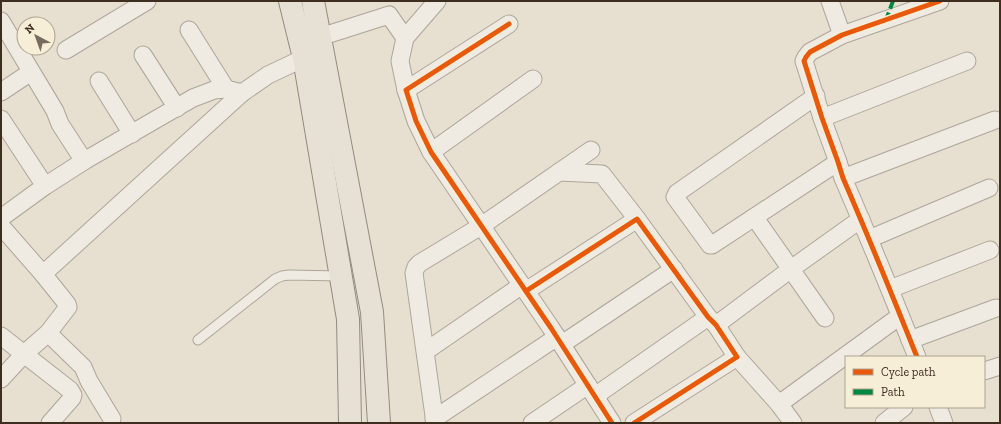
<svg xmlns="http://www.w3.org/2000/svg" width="1001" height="424" font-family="'Zilla Slab',serif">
  <rect width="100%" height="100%" fill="#e7e0d1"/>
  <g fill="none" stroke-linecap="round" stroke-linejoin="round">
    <!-- lane casing -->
    <g stroke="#ada599" stroke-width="11">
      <polyline id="lane" points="198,340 275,279 282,276 289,275 340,276"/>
    </g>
    <!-- street casing -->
    <g stroke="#ada599" stroke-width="19">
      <g id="street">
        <polyline points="830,1 842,35"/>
        <polyline points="1,21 55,111 60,124 84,161"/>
        <polyline points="509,24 406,90 416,121 431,152 551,328 612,423"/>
        <polyline points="189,30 226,89"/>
        <polyline points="320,37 389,15 405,38"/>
        <polyline points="66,50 147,1"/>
        <polyline points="143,55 177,108"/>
        <polyline points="99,81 132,134"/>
        <polyline points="406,90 400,61 405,38 437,1"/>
        <polyline points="1,92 31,72"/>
        <polyline points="816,96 677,193 675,197 710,245 712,245 838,162"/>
        <polyline points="822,118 967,61"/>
        <polyline points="1,119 45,186"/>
        <polyline points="431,152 533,79"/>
        <polyline points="559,172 602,174 637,219"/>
        <polyline points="843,178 995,120"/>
        <polyline points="1,218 45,186 84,161 193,98 214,90 226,89 242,93"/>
        <polyline points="755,218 825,318"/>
        <polyline points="1,226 43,274 242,93 268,75 304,58"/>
        <polyline points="869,239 989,188"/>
        <polyline points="43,274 67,304 68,307 48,333 24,354 70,390 73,395 72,398 50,423"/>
        <polyline points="890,289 990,250"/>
        <polyline points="526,291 637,219 708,317 716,325 737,357 634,423"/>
        <polyline points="716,325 791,269 861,219"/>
        <polyline points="48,333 83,367 89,381 112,419"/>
        <polyline points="1,336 24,354 1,379"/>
        <polyline points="910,340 996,308"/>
        <polyline points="562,344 674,269"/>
        <polyline points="426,351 522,285"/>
        <polyline points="737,357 779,404 793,423"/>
        <path d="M917,357C893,297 869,238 843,178L838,162L822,118L804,61L806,57L810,52L842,35L940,1"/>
        <polyline points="984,371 1000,366"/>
        <polyline points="595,396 708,317"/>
        <polyline points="779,404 900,316"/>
        <polyline points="938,407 944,423"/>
        <polyline points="434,419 557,337"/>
        <polyline points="435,423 414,273 416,267 420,263 481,226 591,150"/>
        <polyline points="532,423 588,385"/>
        <polyline points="884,423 904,407"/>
      </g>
    </g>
    <!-- primary casing -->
    <g stroke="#928b80" stroke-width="24">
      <g id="primary">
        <polyline points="290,1 304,58 348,319 350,423"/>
        <polyline points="313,1 372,312 379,423"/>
      </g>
    </g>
    <!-- lane -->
    <use href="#lane" stroke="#efebe3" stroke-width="9"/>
    <!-- street -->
    <use href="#street" stroke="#efebe3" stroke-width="17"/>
    <!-- primary -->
    <use href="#primary" stroke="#e6e1d4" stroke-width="22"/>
    <!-- quiet -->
    <polyline stroke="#00873e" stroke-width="4" stroke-dasharray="8 4" stroke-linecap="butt" points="886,20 893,1"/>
    <!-- cycleway casing -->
    <g stroke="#f7eed8" stroke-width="8">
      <g id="cycleway">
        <polyline points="509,24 406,90 416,121 431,152 551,328 612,423"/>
        <polyline points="526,291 637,219 708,317 716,325 737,357 634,423"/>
        <path d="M917,357C893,297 869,238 843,178L838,162L822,118L804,61L806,57L810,52L842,35L940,1"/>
      </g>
    </g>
    <!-- cycleway -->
    <use href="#cycleway" stroke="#e8590c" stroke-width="5"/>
  </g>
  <!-- border -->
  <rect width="1001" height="424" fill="none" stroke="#3d2e20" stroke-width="4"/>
  <!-- legend -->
  <rect x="845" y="356" width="140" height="52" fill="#f7eed8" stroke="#ada18e"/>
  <rect x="853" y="369" width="20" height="6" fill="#e8590c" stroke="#ada18e"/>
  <text x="881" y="376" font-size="12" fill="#3d2e20">Cycle path</text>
  <rect x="853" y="389" width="20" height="6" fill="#00873e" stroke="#ada18e"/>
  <text x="881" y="396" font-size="12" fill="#3d2e20">Path</text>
  <!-- north arrow -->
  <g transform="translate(36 36) rotate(319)"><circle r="19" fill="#f7eed8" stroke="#ada18e"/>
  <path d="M0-3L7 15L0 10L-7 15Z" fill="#786c5e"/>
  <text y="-6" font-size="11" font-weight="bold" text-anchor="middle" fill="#3d2e20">N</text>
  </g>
</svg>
